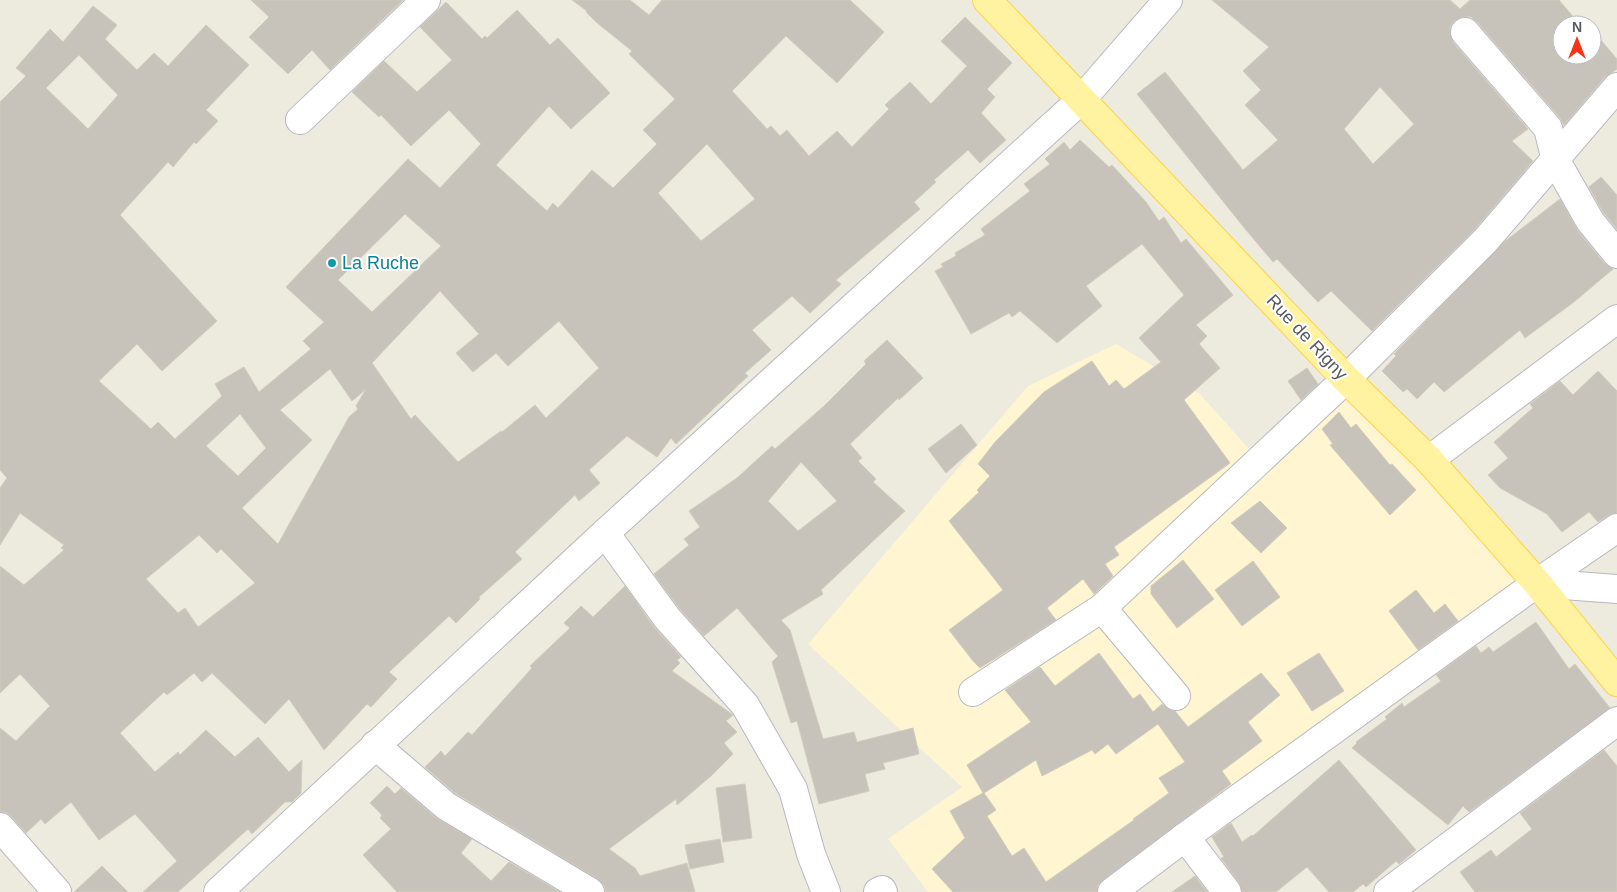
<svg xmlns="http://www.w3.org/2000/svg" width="1617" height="892" font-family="Helvetica,sans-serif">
  <rect width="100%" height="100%" fill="#edeade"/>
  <!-- commercial -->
  <polygon fill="#fff6d1" points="1116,344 1200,394 1256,457 1343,388 1524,582 1116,892 928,892 888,839 962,787 808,644 1028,386"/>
  <!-- building -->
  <g fill="#c7c3bb" stroke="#d1ccbc" fill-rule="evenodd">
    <polygon points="251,0 403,0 330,70 312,50 288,74 249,37 269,17"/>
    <path d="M572,0H630L649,15L662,0H850L884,32L837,83L786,36L732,91L767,129L771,126L780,136L787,130L809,156L837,131L852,147L889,109L885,105L910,82L931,104L967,66L941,41L965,17L1012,63L987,89L995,97L981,113L1006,140L980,163L968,150L934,180L936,182L914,202L920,209L836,280L841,284L810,313L792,296L752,330L771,350L745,373L748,376L676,444L671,438L657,457L627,436L589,470L600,483L579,501L575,495L515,552L522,559L479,597L480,599L456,623L449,616L389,672L397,679L371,707L367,704L324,750L289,699L265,724L212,673L202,682L194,673L167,695L164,692L120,733L155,772L178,752L180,755L206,730L235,757L258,737L289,772L302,760L301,793L292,802H285L252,834L248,829L178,892H143L177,861L135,814L99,840L71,802L45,824L41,819L26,833L11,816L5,812H0V728L16,741L50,706L20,674L0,693V566L24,585L64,550L61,548L64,545L20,513L0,545V488L7,478L0,470V102L26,76L16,68L50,29L63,42L93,6L117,25L105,39L137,70L154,53L168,66L206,25L249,65L206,110L218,121L196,144L194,142L173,167L168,162L120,215L217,321L162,371L137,344L99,381L151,429L158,422L175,439L222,396L215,384L244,367L259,392L311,349L303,341L324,322L286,287L408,159L440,188L481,144L449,110L411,146L381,115L379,117L352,92L384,61L417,92L452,60L420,27L446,2L482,39L485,36L487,38L517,10L550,45L558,38L610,93L571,129L549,106L496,165L547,211L553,203L558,208L592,170L613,188L657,144L643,130L675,99L629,54L632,51L596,22L586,12L587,11ZM79,55L118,95L88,129L46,88ZM707,144L755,199L701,241L658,193ZM405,214L441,246L372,312L338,280ZM440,291L479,334L456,353L473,372L496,353L508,366L559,321L599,368L546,418L535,405L502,432L501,431L458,462L415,415L411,419L372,363ZM330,369L352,401L366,389L356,406L358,409L349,417L278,544L242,508L312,440L280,410ZM240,414L266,448L238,476L206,446ZM199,535L217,553L221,549L255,583L198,627L185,608L178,613L146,579Z"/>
    <path d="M1212,0H1450L1460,9L1470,0H1559L1580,25H1562V55H1592V38L1595,41L1599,38L1617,59V69L1605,77L1564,125L1560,118L1477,22L1471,17H1463L1454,21L1450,27V34L1453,42L1528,129L1512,141L1533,161L1474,230L1372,331L1331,291L1318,302L1277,259L1273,262L1246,230L1137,94L1165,72L1243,170L1278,140L1245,105L1261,90L1243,71L1269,47ZM1380,87L1414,124L1373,164L1344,129Z"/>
    <polygon points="1080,140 1109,167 1112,165 1146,202 1159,221 1164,217 1181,243 1186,239 1233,295 1196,325 1207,336 1199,344 1220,368 1184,400 1230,463 1114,547 1119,555 1105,564 1113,576 1094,594 1083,579 1047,608 1056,620 980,668 973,661 949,630 1003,590 949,521 979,492 977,490 990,476 978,464 995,442 1044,392 1092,361 1109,386 1116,380 1124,389 1161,362 1139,338 1184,295 1142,244 1086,286 1102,306 1057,343 1020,311 1012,317 1009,313 971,334 935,271 943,267 941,264 956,256 955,253 985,235 981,229 1030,191 1024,184 1050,164 1045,159 1064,142 1070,150"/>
    <polygon points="1601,177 1617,195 1617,229 1603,212 1589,187"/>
    <polygon points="1560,199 1578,231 1605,264 1613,269 1574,302 1525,338 1520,330 1444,392 1434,382 1417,399 1407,389 1403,392 1382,371 1396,356 1394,354 1504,242"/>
    <path d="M887,340L923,378L899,400L898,398L850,444L862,458L858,461L876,479L873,482L905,511L821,590L823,594L781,620L790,630L823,739L854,732L857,742L913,728L919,754L883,763L885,769L865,774L869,791L819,804L797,721L791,723L772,662L778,656L737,608L704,636L679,608L654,574L689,545L684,539L700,527L689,511L737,478L772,446L775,449L824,406L866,364L864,361ZM801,462L837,501L798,531L768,501Z"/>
    <polygon points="1307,368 1318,384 1301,400 1288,381"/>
    <polygon points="1598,371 1617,391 1617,513 1609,515 1598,522 1589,512 1562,532 1547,514 1500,488 1488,475 1508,458 1494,442 1533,408 1530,404 1560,381 1573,395"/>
    <polygon points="1339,412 1351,428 1356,424 1390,465 1392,464 1416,490 1390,515 1330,445 1333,444 1322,429"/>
    <polygon points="961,424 977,445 946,473 928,449"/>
    <polygon points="1260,501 1287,528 1261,553 1231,523"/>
    <polygon points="1183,560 1214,599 1177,628 1151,594 1151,586"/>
    <polygon points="1253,561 1280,597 1242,626 1215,590"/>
    <polygon points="625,586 654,627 681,657 677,660 680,663 672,671 733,715 726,721 737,732 724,743 733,754 711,776 677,805 676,799 609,849 635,868 640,876 687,863 695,892 606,892 604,885 598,879 455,793 425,767 441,751 445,756 468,732 472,735 532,668 530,666 570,628 564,623 581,606 593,617"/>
    <polygon points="1416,590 1434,613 1445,604 1458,621 1418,650 1389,611"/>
    <polygon points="1536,622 1569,669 1575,664 1610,708 1469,812 1463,806 1448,825 1352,748 1357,743 1356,742 1387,719 1385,717 1402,703 1404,707 1441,681 1436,675 1476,646 1481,653 1489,647 1493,652"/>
    <path d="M1099,653L1133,699L1140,694L1153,712L1162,704L1170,710L1175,711L1188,727L1261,673L1280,695L1248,722L1262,741L1222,771L1231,784L1103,880L1098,885L1097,892H953L932,869L965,838L950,811L983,793L967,765L1031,722L1005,690L1040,667L1055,686ZM1158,724L1185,762L1159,778L1169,793L1133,819L1134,820L1046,882L1024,848L1012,856L987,816L996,810L984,793L1036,760L1042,776L1092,750L1095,754L1108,744L1116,754Z"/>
    <polygon points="1319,653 1344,691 1312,711 1287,673"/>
    <polygon points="1604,750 1617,766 1617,892 1475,892 1460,872 1491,850 1496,857 1532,829 1520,813"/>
    <polygon points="1339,760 1416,850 1399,864 1396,861 1366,887 1363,884 1353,892 1329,892 1307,867 1276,892 1242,892 1239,883 1221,858 1224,857 1212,837 1231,823 1242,842 1252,835 1253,836"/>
    <polygon points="745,784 752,838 723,842 716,788"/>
    <polygon points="387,786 395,794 401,788 436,818 472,839 461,853 491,881 509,862 560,892 397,892 363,855 391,829 380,818 382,815 370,803"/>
    <polygon points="720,839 724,862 690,869 685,845"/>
    <polygon points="102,866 128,892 74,892"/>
    <polygon points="1195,876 1207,892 1172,892"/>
  </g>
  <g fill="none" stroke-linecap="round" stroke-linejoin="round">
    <!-- minor casing -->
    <g stroke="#b7b9bf" stroke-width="30">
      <g id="minor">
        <polyline points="1465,32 1548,128 1556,161 1590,221 1617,254"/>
        <polyline points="300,120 426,0"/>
        <polyline points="1429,460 1617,319"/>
        <polyline points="605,533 667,618 745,705 793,789 811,854 826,892"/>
        <polyline points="1537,583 1617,589"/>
        <polyline points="1102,608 1176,696"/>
        <polyline points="973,692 1102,608 1346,379 1485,241 1617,87"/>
        <polyline points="375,745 446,806 590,892"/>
        <polyline points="0,827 57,892"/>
        <polyline points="1185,837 1227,892"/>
        <polyline points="218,892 605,533 1082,99"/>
        <polyline points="878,892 882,890 883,892"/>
        <polyline points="1112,892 1185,837 1537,583 1617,528"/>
        <polyline points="1388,892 1617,721"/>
      </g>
    </g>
    <!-- secondary casing -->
    <g stroke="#b7bbc2" stroke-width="30">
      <polyline id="secondary" points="1082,99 1168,0"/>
    </g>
    <!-- primary casing -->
    <g stroke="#fed245" stroke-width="30">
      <polyline id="primary" points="987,0 1346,379 1429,460 1537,583 1617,682"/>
    </g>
    <!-- minor -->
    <use href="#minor" stroke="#fff" stroke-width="28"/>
    <!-- secondary -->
    <use href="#secondary" stroke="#fff" stroke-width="28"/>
    <!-- primary -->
    <use href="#primary" stroke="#fff3a1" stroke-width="28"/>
  </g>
  <!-- markers -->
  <circle fill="#0f9aa8" stroke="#fff" stroke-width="2" cx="332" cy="263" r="5"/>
  <g text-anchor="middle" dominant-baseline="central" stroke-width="4" stroke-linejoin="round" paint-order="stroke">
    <!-- culture labels -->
    <g font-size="18" fill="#0d838f" stroke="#fff" text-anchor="start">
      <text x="342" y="263">La Ruche</text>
    </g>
    <!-- street labels -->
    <g font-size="18" fill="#575b61" stroke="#fff">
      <text transform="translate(1307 337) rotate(47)">Rue de Rigny</text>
    </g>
  </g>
  <!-- north arrow -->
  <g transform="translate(1577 40)"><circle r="24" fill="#ffffff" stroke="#bcbdc0"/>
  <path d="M0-4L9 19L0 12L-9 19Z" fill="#f93218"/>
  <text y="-8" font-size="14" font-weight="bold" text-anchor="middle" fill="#575b61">N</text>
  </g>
</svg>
